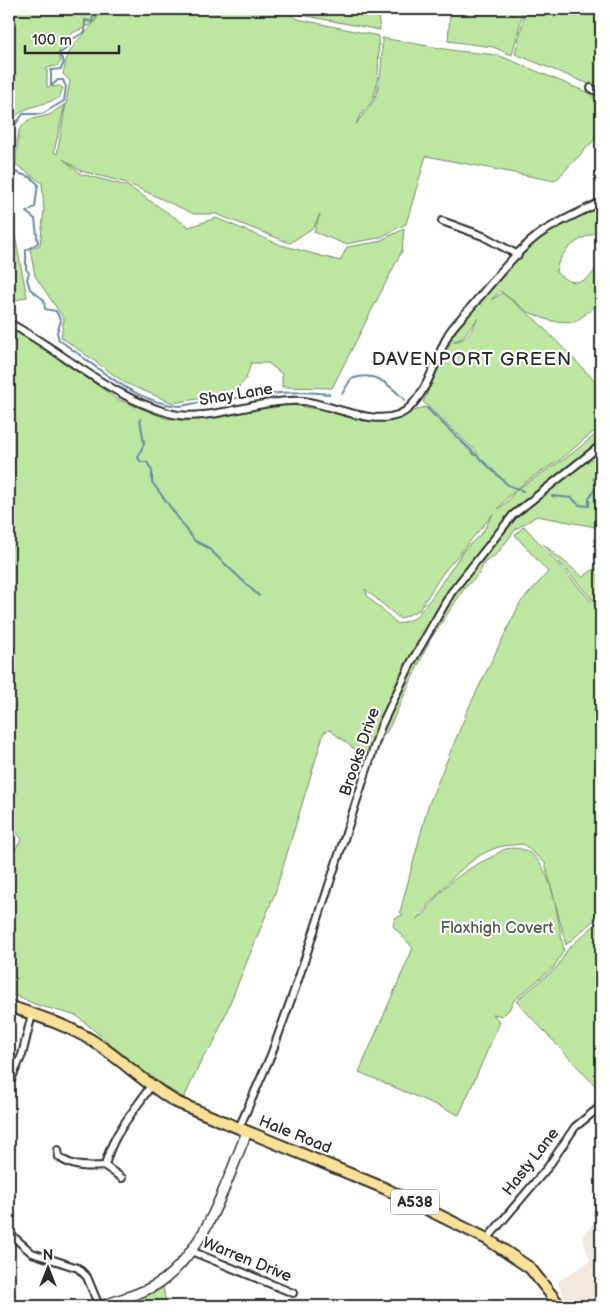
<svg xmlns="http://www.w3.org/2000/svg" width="610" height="1315" font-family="'Balsamiq Sans',sans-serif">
  <rect width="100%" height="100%" fill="#fff"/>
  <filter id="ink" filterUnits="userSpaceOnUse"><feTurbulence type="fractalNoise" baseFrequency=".02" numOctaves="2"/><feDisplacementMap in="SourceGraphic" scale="10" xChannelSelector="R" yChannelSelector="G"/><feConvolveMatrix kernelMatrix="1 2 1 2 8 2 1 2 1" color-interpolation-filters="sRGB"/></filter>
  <g filter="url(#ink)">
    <!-- built -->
    <polygon fill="#f3e8dc" points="601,1214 601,1306 569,1306 557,1282 590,1261 582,1237"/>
    <!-- green -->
    <g fill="#bde6a1" stroke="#748866" fill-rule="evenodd">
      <path d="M9,9H97C98,31 79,25 68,37C64,42 61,49 58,54L61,62L56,66L47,68V87L60,86L63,88L59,98C38,108 21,104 9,126Z"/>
      <path d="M100,9H283L298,19L378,36C379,54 380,86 371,102C367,110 359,114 356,124C361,116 369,109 373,102C382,83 382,58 382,38L457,51L498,55L591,94L601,107V133L555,181L426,156L406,224L379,238L345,244L314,232L320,214L314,227L290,243L216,214H194L127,183L81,171L63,159L81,174L128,186L189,227L216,218L281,245L340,261L347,247L377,242L404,229L402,251L332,388L282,387V374L268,363H251L246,379L233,393L173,403L125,383L61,337L64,319L35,276L30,249L40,245L44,211L42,183L15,164L19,130L28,120L49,115L65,104L54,152L57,154L70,81L63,74C65,67 66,57 70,51C79,35 96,28 100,9Z"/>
      <polygon points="290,9 377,9 380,30 296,14"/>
      <polygon points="427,9 524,9 512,55 493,47 448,41 450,14"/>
      <polygon points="526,9 601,9 601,89 515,54"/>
      <path d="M601,202V231C581,237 559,249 556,272C571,287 588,285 598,265H601V294L591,310L575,322L551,321L528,312L500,291L491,300L502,293L536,320L601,387V427C588,435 577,446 565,456C539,475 518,482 498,509L507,502L516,490L566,458L601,430V473L592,479L601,487V528L537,516L516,529L497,554L484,563L479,574L464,589L430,640L389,728L384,735L377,736L368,760L330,730L324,732L275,893L212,1047L204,1055L184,1098L152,1079L77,1016L37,1005L9,993V859L22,839L9,824V327L52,352L115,398L165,418L186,421L272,404H285L388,420L425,407L475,456L478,453L423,402L451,342C467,342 471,330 478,318L462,338L455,341L448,336L494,280L543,232ZM493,514L482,533L464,550L432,597L415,618L398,624L368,597L365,589L400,619L419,610L443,573Z"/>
      <polygon points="9,205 27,297 9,302"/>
      <path d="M524,526L601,612V914L566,945L545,863L523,844C515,845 506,845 499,847C465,857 439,893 417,919C428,913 433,900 442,891C454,877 476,864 492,857C497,854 501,850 506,849C554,839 556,920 564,950L554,967L514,1000L509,1010L502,1016L493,1014L500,1022L459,1115L359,1072L413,948L393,926L395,918L403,915L400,912L428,806L469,707L520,603L548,572L515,535Z"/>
      <polygon points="543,544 583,577 601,564 601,609"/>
      <polygon points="601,919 601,1092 516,1001 557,967 568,949"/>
      <polygon points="163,1286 165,1298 170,1306 141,1306 138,1299"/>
    </g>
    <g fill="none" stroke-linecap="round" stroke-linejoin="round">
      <!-- stream -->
      <g stroke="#658a9f" stroke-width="2">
        <polyline points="9,163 14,160 13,150 15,139 10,132 23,114 42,114 64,101 66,87 63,80 58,80 51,86 51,70 61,69 64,62 59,54 67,48 71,40 85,32 85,20 92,22 95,9"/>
        <path d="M9,170L30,177L38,184L35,207L26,212L35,219L38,243L26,250V269L29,273L27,279L30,289L44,300L45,309L56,311L61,321L57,332L59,340C96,365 131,401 178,406C186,406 196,402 204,402C246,398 287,388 329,394"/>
        <path d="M342,394L351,379C375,370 388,384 405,400"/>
        <polyline points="427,408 508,485 523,491"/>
        <polyline points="140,419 144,443 138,458 141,462 147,462 152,471 152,482 195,541 207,547 259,596"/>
        <polyline points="552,496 572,498 579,505 589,506 589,498 595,489 601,492"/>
      </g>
      <!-- street casing -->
      <g stroke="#2b2b2b" stroke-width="10">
        <g id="street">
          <polyline points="591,88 601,94"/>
          <polyline points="442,221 483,236 518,255"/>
          <path d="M9,323C64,352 108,396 169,413C206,424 260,398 303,401C332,404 386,434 411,406C430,386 436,357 449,333C455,324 464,315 471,307C491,284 519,247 544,231C562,220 582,211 601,202"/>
          <polyline points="9,1084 22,1055 32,1014"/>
          <polyline points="239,1128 271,1055 297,983 381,726 412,661 451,593 513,515 601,445"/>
          <path d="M58,1150L59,1157C73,1168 89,1167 105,1166C112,1134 133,1113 150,1087"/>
          <polyline points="105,1166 122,1178"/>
          <polyline points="9,1233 32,1253 78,1268 87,1277 99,1306"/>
          <polyline points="487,1239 548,1167 575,1127 601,1106"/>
          <polyline points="191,1251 293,1293"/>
        </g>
      </g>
      <!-- secondary casing -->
      <g stroke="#2b2b2b" stroke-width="12">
        <path id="secondary" d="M102,1306C122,1298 149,1292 166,1278C209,1242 226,1182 247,1132"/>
      </g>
      <!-- primary casing -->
      <g stroke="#2b2b2b" stroke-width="14">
        <path id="primary" d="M9,1006C38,1016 67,1025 93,1041C122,1060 146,1084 176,1102L384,1188L487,1239L530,1268L560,1306"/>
      </g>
      <!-- street -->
      <use href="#street" stroke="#fff" stroke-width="6"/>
      <!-- secondary -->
      <use href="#secondary" stroke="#fff" stroke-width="9"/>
      <!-- primary -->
      <use href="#primary" stroke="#fadf96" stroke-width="10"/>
    </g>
  </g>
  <g text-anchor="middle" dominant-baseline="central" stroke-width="4.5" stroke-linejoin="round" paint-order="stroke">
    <!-- shield labels -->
    <rect fill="#fff" stroke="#6b6b6b" stroke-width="1" x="391" y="1189.5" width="48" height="25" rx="4"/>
    <g font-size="15" font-weight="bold" fill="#2b2b2b">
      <text x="415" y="1202">A538</text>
    </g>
    <!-- street labels -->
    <g font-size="16" fill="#2b2b2b" stroke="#fff">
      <text transform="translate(236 395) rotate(-9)">Shay Lane</text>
      <text transform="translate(360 752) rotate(-71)">Brooks Drive</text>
      <text transform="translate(295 1135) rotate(22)">Hale Road</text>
      <text transform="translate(531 1162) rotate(-52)">Hasty Lane</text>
      <text transform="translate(247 1260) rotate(22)">Warren Drive</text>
    </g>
    <!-- park labels -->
    <g font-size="16" fill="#505a48" stroke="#fff">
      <text x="497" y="928">Flaxhigh Covert</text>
    </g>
    <!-- quarter labels -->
    <g font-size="19" letter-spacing="1" fill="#2b2b2b" stroke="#fff">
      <text x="472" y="359">DAVENPORT GREEN</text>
    </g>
  </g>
  <!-- margin -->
  <rect width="610" height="1315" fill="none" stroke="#fff" stroke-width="30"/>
  <rect x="15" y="15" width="580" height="1285" fill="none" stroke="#2b2b2b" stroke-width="2" filter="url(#ink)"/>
  <!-- north arrow -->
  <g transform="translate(48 1268)" stroke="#ffffff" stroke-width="4" paint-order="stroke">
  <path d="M0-4L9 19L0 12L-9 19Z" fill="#2b2b2b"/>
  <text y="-8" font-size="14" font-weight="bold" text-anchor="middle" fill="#2b2b2b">N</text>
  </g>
  <!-- scale -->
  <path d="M25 45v8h94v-8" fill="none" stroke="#2b2b2b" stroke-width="2.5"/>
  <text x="32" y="45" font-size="15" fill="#2b2b2b" stroke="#ffffff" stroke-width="4" paint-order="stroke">100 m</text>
</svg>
